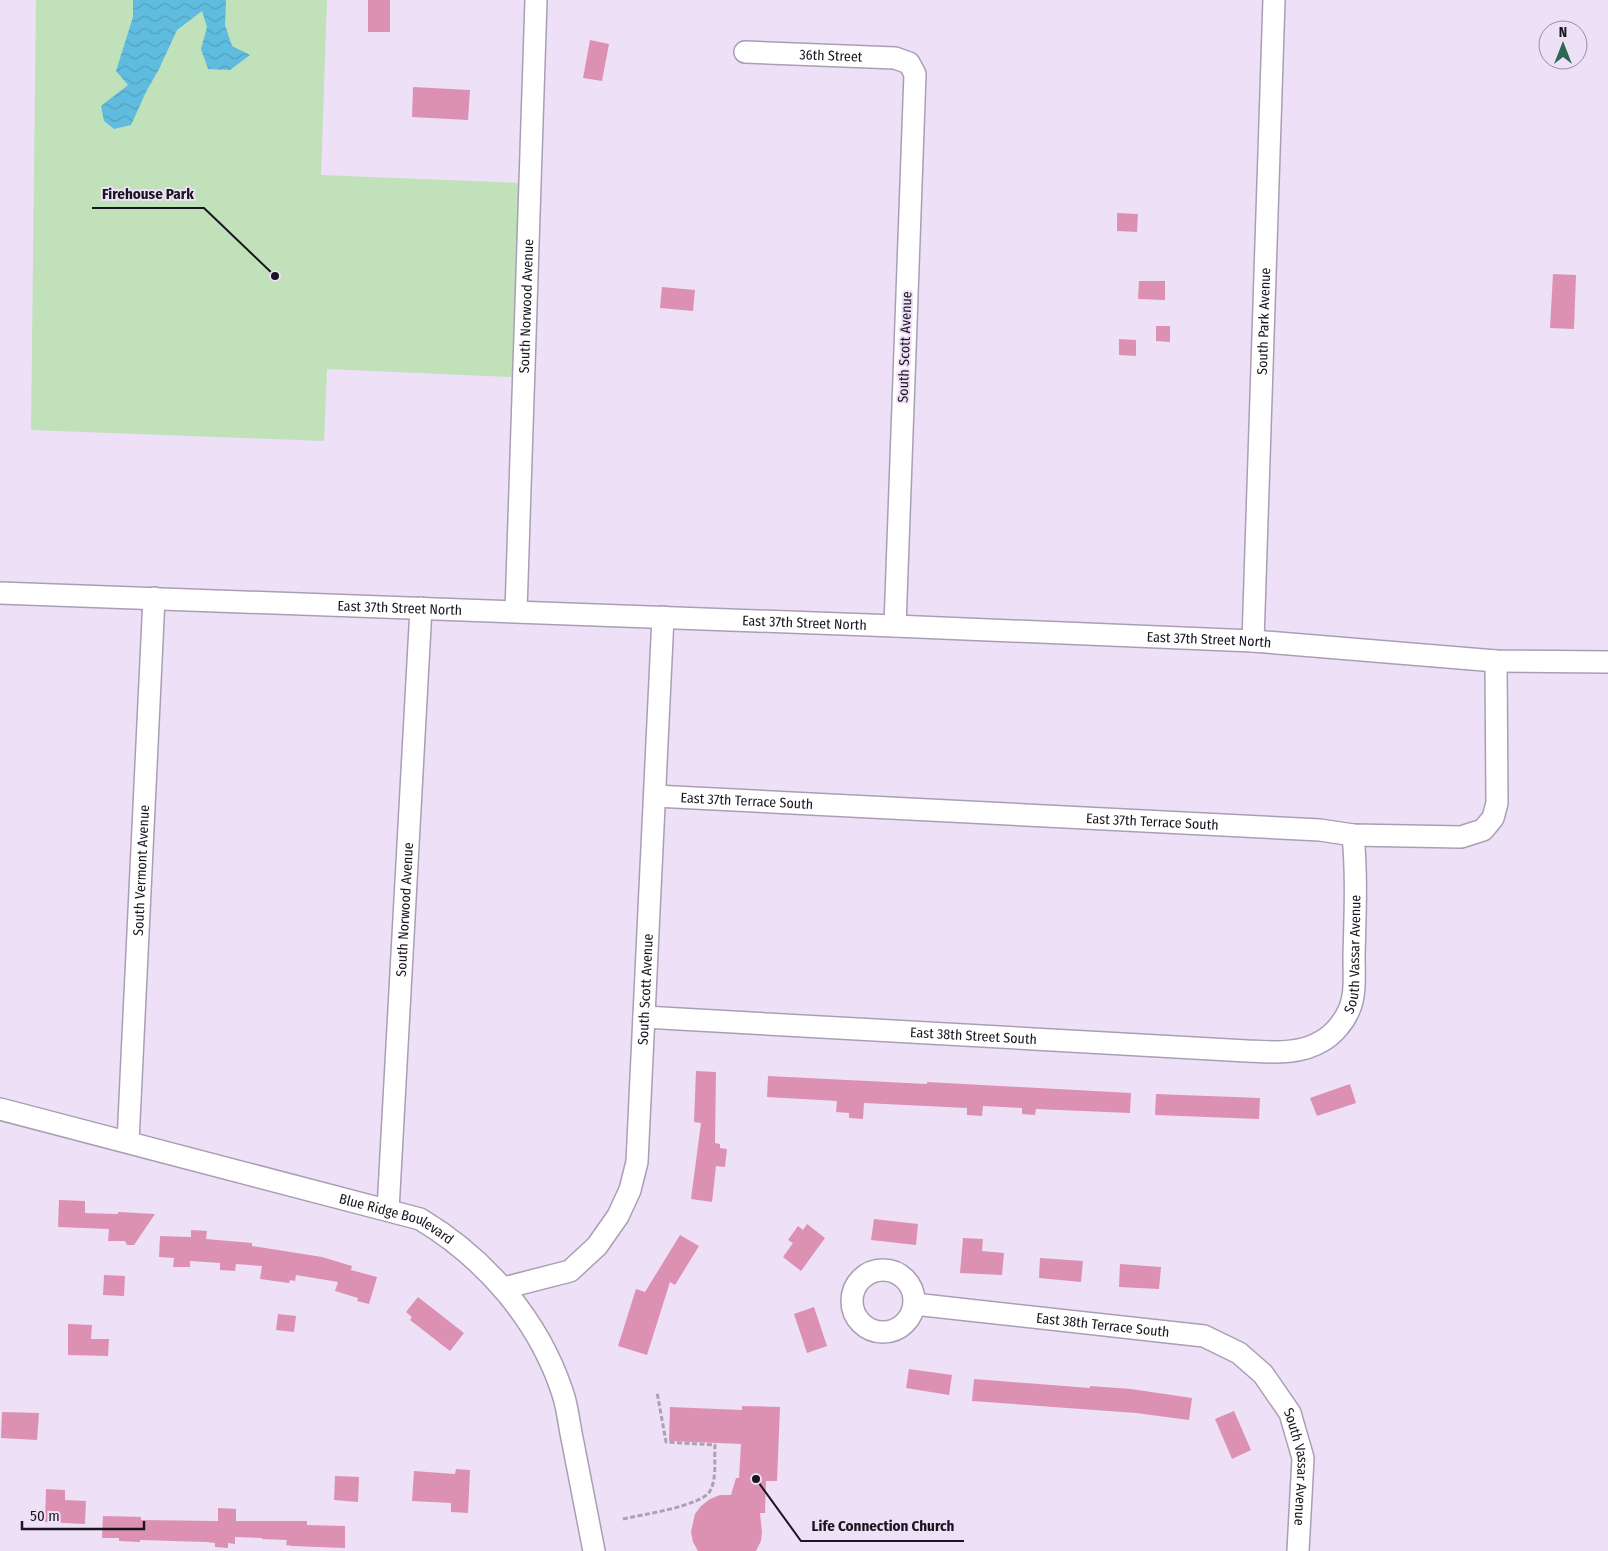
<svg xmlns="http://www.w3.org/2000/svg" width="1608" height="1551" font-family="'Fira Sans Condensed',sans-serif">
  <defs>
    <pattern id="water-waves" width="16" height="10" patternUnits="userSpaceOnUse" patternTransform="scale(1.25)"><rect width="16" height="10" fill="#5fbcde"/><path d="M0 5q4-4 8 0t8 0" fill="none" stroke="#52a1be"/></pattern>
  </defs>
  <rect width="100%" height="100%" fill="#eee0f7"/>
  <!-- green -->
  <polygon fill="#c0e1ba" points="36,0 327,0 321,175 523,183 512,377 327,369 324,441 31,430"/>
  <!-- water -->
  <polygon fill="url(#water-waves)" points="133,0 226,0 225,25 232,46 250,55 230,70 208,69 201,49 207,27 202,11 177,30 159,69 146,92 131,125 114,129 104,121 101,106 128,85 116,71 133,17"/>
  <!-- building -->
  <g fill="#dc91b3">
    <rect x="368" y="0" width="22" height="32"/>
    <polygon points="590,40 609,44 602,81 583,78"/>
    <polygon points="413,87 470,90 468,120 412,117"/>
    <polygon points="1117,213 1138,214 1137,232 1117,231"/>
    <polygon points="1553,274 1576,275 1574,329 1550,328"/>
    <polygon points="1139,281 1165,281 1165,300 1138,299"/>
    <polygon points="662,287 695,290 693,311 660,308"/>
    <polygon points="1156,326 1170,326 1170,342 1156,341"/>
    <polygon points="1119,339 1136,340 1136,356 1119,355"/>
    <polygon points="696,1071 716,1072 715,1143 720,1144 720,1148 727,1149 725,1167 716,1166 712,1202 691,1199 701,1123 694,1122"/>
    <polygon points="768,1076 927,1084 927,1082 1131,1093 1130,1113 1036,1109 1035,1115 1022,1114 1022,1108 983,1106 982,1116 967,1115 967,1108 864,1103 863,1119 849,1118 849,1113 836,1112 837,1101 767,1097"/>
    <polygon points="1350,1084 1356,1103 1317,1116 1310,1098"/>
    <polygon points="1156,1094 1260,1098 1259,1119 1155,1115"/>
    <polygon points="59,1200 85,1201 85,1213 118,1214 118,1212 155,1214 134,1245 127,1245 125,1241 108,1241 109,1229 58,1227"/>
    <polygon points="874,1219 918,1224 916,1245 871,1240"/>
    <polygon points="807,1224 825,1238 801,1271 783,1257 793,1243 788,1240 798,1226 803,1230"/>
    <polygon points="191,1230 207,1231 206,1239 252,1243 252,1246 322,1257 352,1266 351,1270 377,1277 369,1304 357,1301 358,1298 335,1291 338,1282 296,1275 295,1281 290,1280 289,1283 260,1279 262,1266 236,1264 235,1271 220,1270 220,1263 190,1261 190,1267 173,1267 174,1258 159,1257 160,1236 191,1237"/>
    <polygon points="680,1235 699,1246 675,1285 670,1282 647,1355 618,1346 636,1289 645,1292"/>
    <polygon points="963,1238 983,1239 982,1251 1004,1253 1002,1275 960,1273"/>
    <polygon points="1040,1258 1083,1261 1081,1282 1039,1278"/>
    <polygon points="1120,1264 1161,1267 1159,1289 1119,1287"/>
    <polygon points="104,1275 125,1276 124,1296 103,1295"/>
    <polygon points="418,1297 464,1333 450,1351 410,1320 412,1317 406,1312"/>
    <polygon points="814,1307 827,1346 807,1353 794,1314"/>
    <polygon points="278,1314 296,1316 294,1332 276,1330"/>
    <polygon points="68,1324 92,1325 91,1339 109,1339 108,1356 68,1355"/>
    <polygon points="909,1369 952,1375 949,1395 906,1388"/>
    <polygon points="974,1379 1090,1388 1090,1386 1131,1389 1192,1398 1189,1420 1136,1413 972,1401"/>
    <polygon points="742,1406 780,1407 777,1481 766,1481 765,1513 760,1513 762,1532 761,1541 756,1551 698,1551 693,1542 691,1532 695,1514 701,1506 710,1499 720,1495 731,1495 736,1478 739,1478 741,1444 669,1441 670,1407 742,1410"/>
    <polygon points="1234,1411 1251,1450 1232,1459 1215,1419"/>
    <polygon points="2,1412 39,1413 37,1440 1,1438"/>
    <polygon points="456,1469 470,1470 468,1513 451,1512 451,1503 412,1501 414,1471 455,1474"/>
    <polygon points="335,1476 359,1477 358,1502 334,1500"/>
    <polygon points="46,1489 65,1490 65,1500 86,1501 85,1524 45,1522"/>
    <polygon points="218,1508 236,1509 236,1521 307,1521 307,1525 345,1526 345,1548 292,1546 286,1545 287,1540 262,1539 262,1538 235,1537 235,1544 228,1543 228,1548 215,1547 215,1543 207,1542 140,1540 140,1542 119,1541 119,1538 102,1538 103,1516 141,1517 141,1520 218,1521"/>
  </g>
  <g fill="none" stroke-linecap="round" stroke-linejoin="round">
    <!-- minor casing -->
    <g stroke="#ab9eb4" stroke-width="24">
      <g id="minor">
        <path id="s1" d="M745,52L895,58L909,63L915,74L895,626"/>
        <path id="s2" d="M0,593L895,626L1253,641L1496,661L1608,662"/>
        <path id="s3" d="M516,611L536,0"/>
        <path id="s4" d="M1253,641L1274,0"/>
        <path id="s5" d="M655,796L1320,830L1353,835L1461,837L1483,830L1493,818L1497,803L1496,661"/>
        <path id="s6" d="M644,1017L1247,1051C1271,1052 1300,1055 1322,1041C1333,1035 1344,1022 1349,1010C1356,995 1354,974 1354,957C1355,916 1357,876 1353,835"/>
        <path id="s7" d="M0,1109L420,1219C485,1258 538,1319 562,1391C568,1407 569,1426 573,1443C580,1479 587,1515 594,1551"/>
        <path id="s8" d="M128,1142L154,598"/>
        <path id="s9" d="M388,1210L421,608"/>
        <circle cx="883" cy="1301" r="31"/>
        <path id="s10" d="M504,1288L570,1271L597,1246L618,1216L630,1190L637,1162L663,617"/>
        <path id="s11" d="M914,1304L1204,1336L1239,1353L1263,1374L1290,1413L1303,1458L1298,1551"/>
      </g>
    </g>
    <!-- path -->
    <path stroke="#aca1b4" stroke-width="3" stroke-dasharray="5 2.5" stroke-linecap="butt" d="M623,1519C640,1515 702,1506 710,1491C717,1479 714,1459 715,1445L666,1442L657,1392"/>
    <!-- minor -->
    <use href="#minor" stroke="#fff" stroke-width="21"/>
  </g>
  <g text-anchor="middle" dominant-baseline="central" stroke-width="4" stroke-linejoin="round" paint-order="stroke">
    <!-- street labels -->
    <g font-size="14" fill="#1a151e" stroke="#eee0f7">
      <text stroke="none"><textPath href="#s1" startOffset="86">36th Street</textPath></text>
      <text stroke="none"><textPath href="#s3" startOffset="305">South Norwood Avenue</textPath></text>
      <text stroke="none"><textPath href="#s4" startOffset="320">South Park Avenue</textPath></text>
      <text transform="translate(905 347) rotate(-88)">South Scott Avenue</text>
      <text stroke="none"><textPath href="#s2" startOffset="400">East 37th Street North</textPath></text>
      <text stroke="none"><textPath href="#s2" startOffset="805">East 37th Street North</textPath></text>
      <text stroke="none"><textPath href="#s2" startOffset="1210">East 37th Street North</textPath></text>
      <text stroke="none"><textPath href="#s5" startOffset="92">East 37th Terrace South</textPath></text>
      <text stroke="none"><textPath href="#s5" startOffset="498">East 37th Terrace South</textPath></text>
      <text stroke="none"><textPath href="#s8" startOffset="272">South Vermont Avenue</textPath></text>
      <text stroke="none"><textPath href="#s9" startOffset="301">South Norwood Avenue</textPath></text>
      <text stroke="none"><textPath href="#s6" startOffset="779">South Vassar Avenue</textPath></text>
      <text stroke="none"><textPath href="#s10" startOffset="372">South Scott Avenue</textPath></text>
      <text stroke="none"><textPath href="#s6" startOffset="330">East 38th Street South</textPath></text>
      <text stroke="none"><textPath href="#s7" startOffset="412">Blue Ridge Boulevard</textPath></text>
      <text stroke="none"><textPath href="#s11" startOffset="190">East 38th Terrace South</textPath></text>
      <text stroke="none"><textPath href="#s11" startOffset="465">South Vassar Avenue</textPath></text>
    </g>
  </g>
  <!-- callouts -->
  <path fill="none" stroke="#1a151e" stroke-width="2" d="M275 276L204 208H92M756 1479L801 1541H964"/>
  <g fill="#1a151e" stroke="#eee0f7" stroke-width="2">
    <circle cx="275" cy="276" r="5"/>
    <circle cx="756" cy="1479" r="5"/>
  </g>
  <g font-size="15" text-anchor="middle" font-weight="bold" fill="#1a151e" stroke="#eee0f7" stroke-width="4" stroke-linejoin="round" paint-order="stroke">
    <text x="148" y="199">Firehouse Park</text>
    <text x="883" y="1531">Life Connection Church</text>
  </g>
  <!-- north arrow -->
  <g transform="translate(1563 45)"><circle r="24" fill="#eee0f7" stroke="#998fa0"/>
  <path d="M0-4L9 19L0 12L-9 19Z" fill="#2c6852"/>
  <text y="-8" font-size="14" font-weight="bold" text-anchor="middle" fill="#1a151e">N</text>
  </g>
  <!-- scale -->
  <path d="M22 1521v8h122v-8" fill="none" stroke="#1a151e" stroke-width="2.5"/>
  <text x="30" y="1521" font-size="15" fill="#1a151e" stroke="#eee0f7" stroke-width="4" paint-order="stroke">50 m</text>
</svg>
